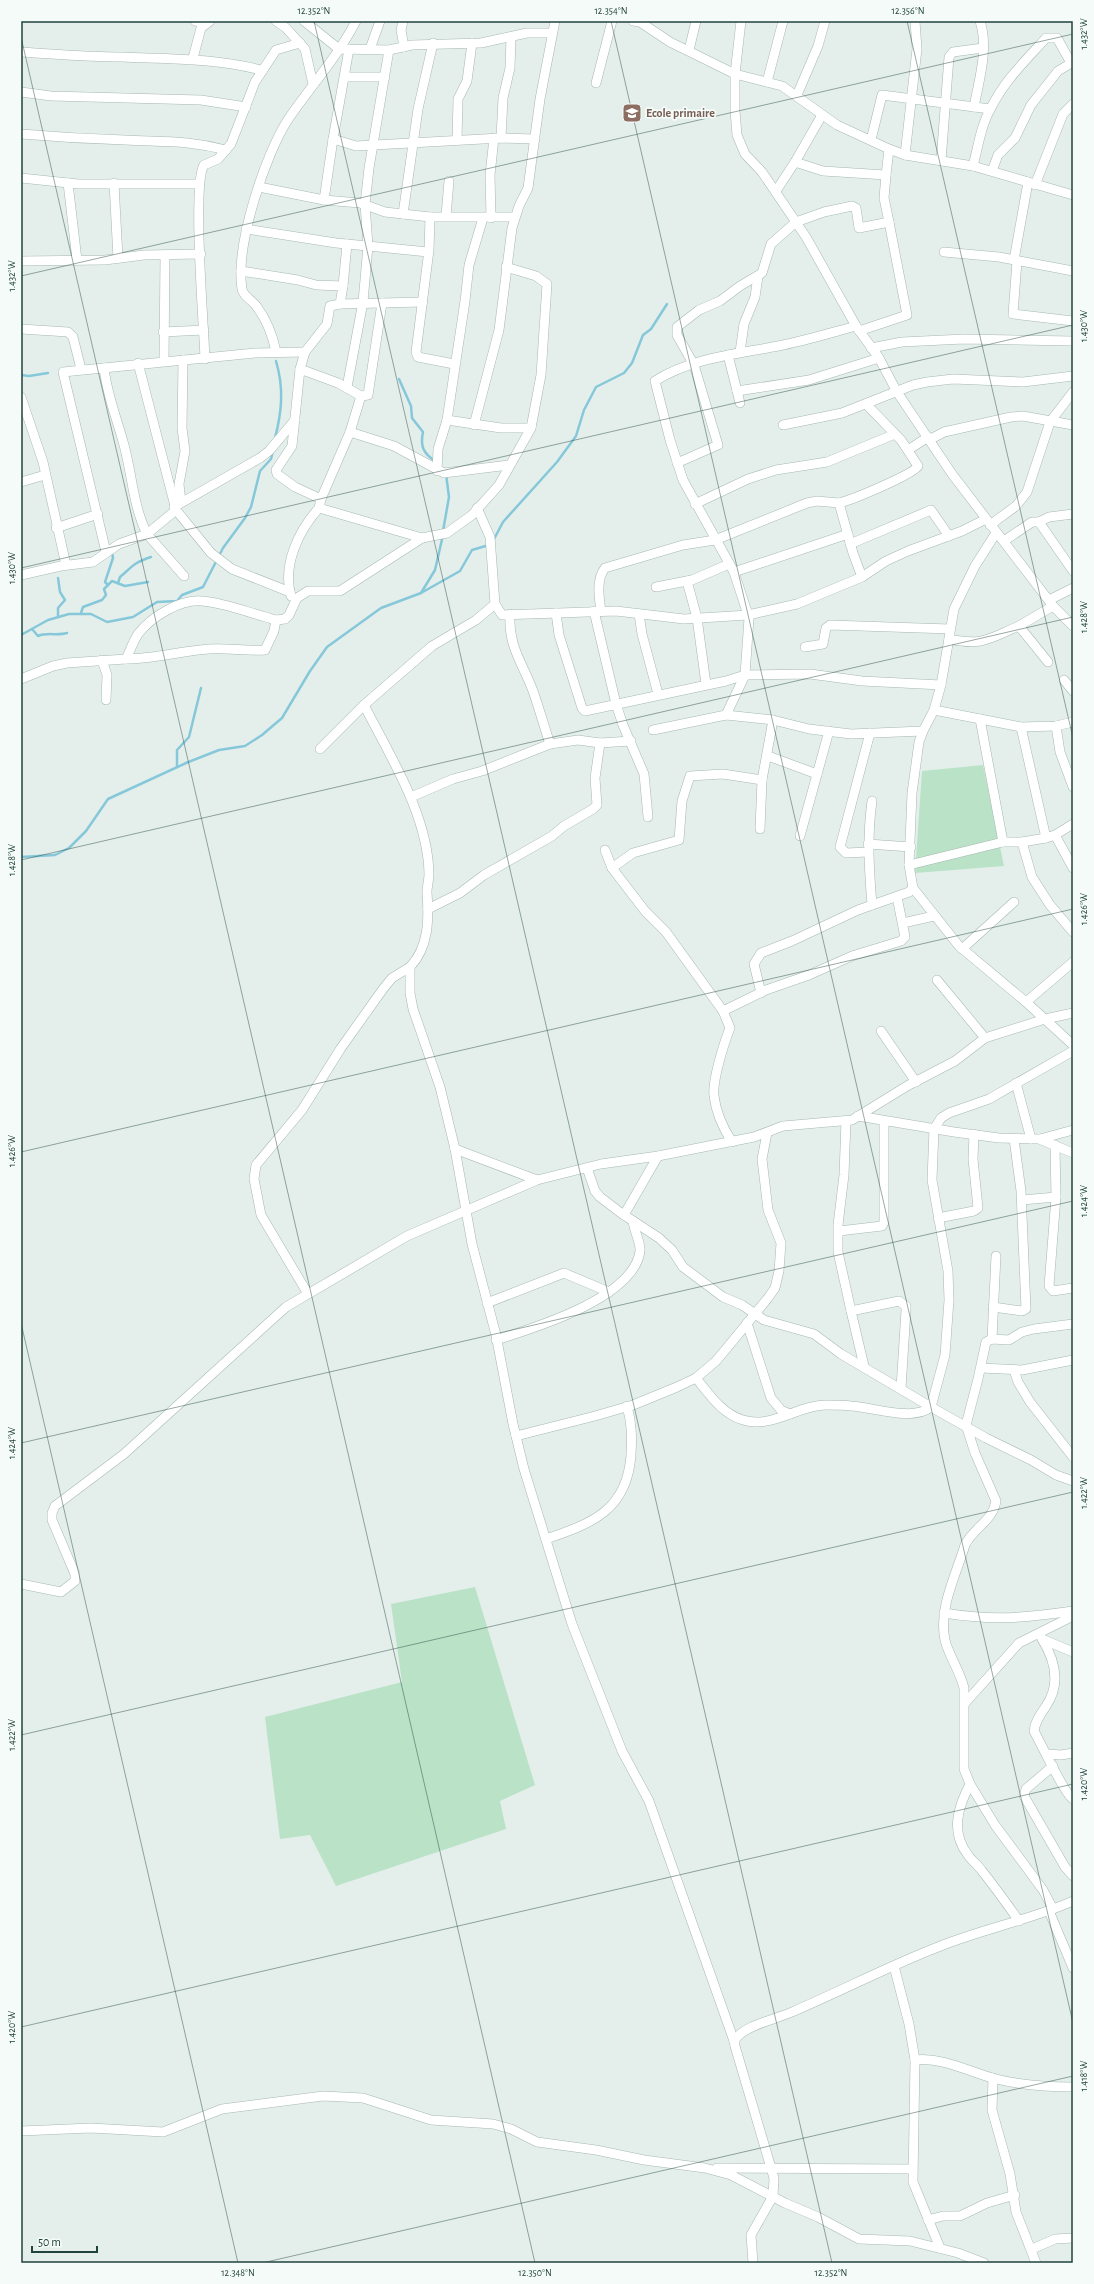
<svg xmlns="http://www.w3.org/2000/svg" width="1094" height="2284" font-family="'Alegreya Sans',sans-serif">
  <rect width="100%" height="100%" fill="#e4efeb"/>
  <!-- green -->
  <g fill="#bae2c7">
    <polygon points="983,765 1004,866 915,873 922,771"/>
    <polygon points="475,1587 535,1785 500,1801 506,1829 336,1886 310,1835 280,1839 265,1717 402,1682 391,1604"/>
  </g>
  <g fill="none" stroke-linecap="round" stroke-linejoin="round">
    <!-- stream -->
    <g stroke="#86c8da" stroke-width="2.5">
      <polyline points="21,375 29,376 48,373"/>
      <path d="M399,379L411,406L412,418L423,432C420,446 423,453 435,461"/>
      <path d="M275,438C282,411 284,388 276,361"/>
      <polyline points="443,531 449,497 446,474"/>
      <polyline points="493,541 503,522 557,462 576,436 584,410 596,387 624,373 632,363 643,335 651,329 667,304"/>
      <polyline points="58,578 60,592 65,600 58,608 58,617"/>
      <path d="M118,583L120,577C133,566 133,563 151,557"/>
      <polyline points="108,585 105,582 113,558 112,552"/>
      <polyline points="421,593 435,570 443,535"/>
      <polyline points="81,613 83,607 102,600 106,595 104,589 112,581 125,586 148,582"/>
      <path d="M32,629L38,636C47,632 57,636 67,633"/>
      <polyline points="21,635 48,620 69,614 91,614 107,622 133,617 157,602 177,601 182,595 203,587 223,548 245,518 251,507 260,471 271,459 273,451"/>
      <polyline points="177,767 177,750 189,737 201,688"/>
      <polyline points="21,857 55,855 69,848 86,831 108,799 186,763 219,750 245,746 262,735 282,718 310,671 327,647 381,608 421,593 460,571 472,550 489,545"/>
    </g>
    <!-- street casing -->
    <g stroke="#a6b8b3" stroke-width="10">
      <g id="street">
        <polyline points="195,21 206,23"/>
        <polyline points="276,21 286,28 305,49 313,84"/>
        <polyline points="304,21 339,49 389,50 412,45 481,43 527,33 552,33"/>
        <polyline points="403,21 401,30 404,47"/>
        <polyline points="633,21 640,22 670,42 735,74 782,86 837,125 889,149 905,155 973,166 1073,195"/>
        <polyline points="741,21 735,74 735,111 737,135 745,154 762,172 806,237 856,326 879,358 897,392 952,474 1053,606 1073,626"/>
        <polyline points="349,49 333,139 356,146 501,138 535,139"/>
        <polyline points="370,49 380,21"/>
        <polyline points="689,50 696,21"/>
        <path d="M21,52C55,54 88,57 122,57C170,59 215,58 261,70"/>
        <polyline points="193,58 201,28 210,21"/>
        <polyline points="346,77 385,77"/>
        <polyline points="767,82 783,21"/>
        <polyline points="596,83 612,21"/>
        <polyline points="21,92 51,96 201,100 246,107"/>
        <polyline points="797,95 818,46 825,21"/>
        <path d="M974,107C979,80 989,48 980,21"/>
        <path d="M21,134C56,137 91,139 125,140C163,142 189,140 226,150"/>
        <polyline points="501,138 503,98 510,68 511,37"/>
        <polyline points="457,140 458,99 467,81 472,43"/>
        <polyline points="871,140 882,95 990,109"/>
        <polyline points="905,155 917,49 915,21"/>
        <polyline points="941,161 949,57 953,52 983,48"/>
        <polyline points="795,162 822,115"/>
        <path d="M973,166C978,147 981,125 991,108C1004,81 1026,60 1046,38H1057L1071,63"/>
        <polyline points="992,171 998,155 1015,138 1031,105 1058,71 1073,62"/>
        <polyline points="21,178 78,184 199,184"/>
        <polyline points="68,183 77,260"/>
        <polyline points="114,183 118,258"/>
        <polyline points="1035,185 1063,114 1073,104"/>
        <polyline points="259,187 324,200 360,203 385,212 430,217"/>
        <polyline points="776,191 795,162 823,171 886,175 889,149"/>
        <polyline points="324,200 333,139"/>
        <polyline points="403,214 418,109 433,43"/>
        <polyline points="446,216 449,181"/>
        <polyline points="483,218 469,265 465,301 447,420 501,428 531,428"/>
        <polyline points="491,218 490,175 494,138"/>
        <polyline points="246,229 336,243 368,246 365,204 369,168 389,50"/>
        <polyline points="944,252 999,257 1073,271"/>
        <polyline points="1014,260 1028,182"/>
        <polyline points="21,261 105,260 144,255 201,254"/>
        <polyline points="1017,261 1013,314 1073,321"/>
        <polyline points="241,271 298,280 316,285 343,286 340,304 423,302"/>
        <polyline points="343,286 347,244"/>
        <polyline points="382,303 368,395 361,396 350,432 321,499 319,508 422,538"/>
        <polyline points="21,329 68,332 73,337 81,369"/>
        <polyline points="859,331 907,315 889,222"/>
        <polyline points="163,332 204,330"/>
        <polyline points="871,348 902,342 964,339 1073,341"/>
        <path d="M276,352C273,337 266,319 257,307C253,300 244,298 242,289C235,246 265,154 289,118C311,86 338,56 356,21"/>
        <polyline points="740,352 744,324 755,297 758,276"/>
        <polyline points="728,355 740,403"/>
        <path d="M205,359C204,328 192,184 204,165L218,159L231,144L255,82L276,50L300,43"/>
        <polyline points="164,361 165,255"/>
        <polyline points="138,363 176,510 211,553 232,569 290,592"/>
        <polyline points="454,364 418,357 416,352 429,250 430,217 515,217"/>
        <path d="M104,368C107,395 117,419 124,445C132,474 133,506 147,534L184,576"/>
        <polyline points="300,369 305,352 327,324 330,306 340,304"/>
        <polyline points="347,387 363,302 368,246 428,252"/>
        <polyline points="737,391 809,380 879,358"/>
        <polyline points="21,397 43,462 66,565"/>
        <polyline points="474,425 499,330 512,228 519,206 528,188 540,99 555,21"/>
        <polyline points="783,425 842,413 913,385 927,382 953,379 1023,382 1073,376"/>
        <polyline points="350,432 394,446 444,473 509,465"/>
        <polyline points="929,440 944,432 1011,417 1023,416 1073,425"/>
        <polyline points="908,450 928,437"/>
        <polyline points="677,463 718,445 694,365 677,335 677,327 699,310 720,301 740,286 762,273 771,244 796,222 824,212 852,206 856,208 859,228 889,222 884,198 886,175"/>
        <polyline points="437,471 438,449 447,420"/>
        <polyline points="21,482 45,475"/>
        <polyline points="321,499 295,487 277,474 276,470 292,446 300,369 338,383 361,396"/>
        <polyline points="181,502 179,484 185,451 182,428 183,360"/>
        <polyline points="695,504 748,479 776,470 827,462 895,434"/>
        <polyline points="174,507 260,458 269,451 295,420"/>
        <polyline points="477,508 490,537 495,604 502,615 616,611 684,619 748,615 797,604 862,577 886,561 908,551 962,531 986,519"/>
        <polyline points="1039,522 1049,517 1073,514"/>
        <polyline points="990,525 1016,506 1027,492 1050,422 1073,392"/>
        <polyline points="56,528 98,514"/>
        <polyline points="996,533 975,566 954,609 941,685 934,710 923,731 919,742 912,793 909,865 913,888 959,946 1026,1002 1073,1045"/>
        <polyline points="1004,541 1032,522 1039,522 1073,571"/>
        <polyline points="850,544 931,510 949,536"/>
        <polyline points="106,552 63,372 255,353 305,352"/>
        <polyline points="734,572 848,534"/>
        <polyline points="21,575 61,566 93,562 119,544 147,534 176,510"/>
        <path d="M862,577L853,553L839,503C852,500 914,474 918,466L901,440L866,404"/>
        <polyline points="687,581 697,618 706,684"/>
        <polyline points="656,587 692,580 729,564"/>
        <path d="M291,596C282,565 299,530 319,508"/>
        <polyline points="1049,600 1073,588"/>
        <polyline points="594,611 616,704 623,725 644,774 648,817"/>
        <path d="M601,611C599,598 596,579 605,568L683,545L715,540L807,503L817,501L839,503"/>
        <polyline points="556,613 559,635 582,708 585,711 726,681 745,675 810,674 862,681 941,685"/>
        <path d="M510,614C508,646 522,662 533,691C539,708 544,726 550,744"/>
        <polyline points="639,614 642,634 658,694"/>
        <path d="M949,639C983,646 988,639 1019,626"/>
        <polyline points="805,647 823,644 826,628 830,625 950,629"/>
        <path d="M126,659C154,659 181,651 209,649C228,648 246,651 265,650L274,631L276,620"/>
        <polyline points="102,660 107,675 106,700"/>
        <polyline points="1048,662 1019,626 1053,606"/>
        <path d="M21,679L53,666L67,663L126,659C130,651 133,642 138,634C151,617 180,599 202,601C227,603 252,614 276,620L285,619L289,615L297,598L308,591H340L422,538L447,533L472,515L499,485L531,428L541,375L547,284L536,276L506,267"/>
        <polyline points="1064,680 1073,691"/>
        <path d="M364,705C390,756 428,815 429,874C429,880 427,886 427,892C429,919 429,947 410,967V993L413,1009L440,1087L455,1149L472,1244L496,1335L513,1424L524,1469L572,1624L622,1751L649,1801L734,2041"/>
        <polyline points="934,710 1021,727 1056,726 1073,722"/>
        <polyline points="726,715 773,720 809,729 851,734 923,731"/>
        <polyline points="980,719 1003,842"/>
        <polyline points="1056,726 1060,752 1073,787"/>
        <polyline points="1021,727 1046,838"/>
        <path d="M653,730L726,715L745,675L749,618L734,572L683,480L670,440L655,381C691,358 737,354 778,346C804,341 830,333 856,326"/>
        <polyline points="320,749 364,705 432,646 476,620 495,604"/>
        <polyline points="768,756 817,774"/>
        <polyline points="411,797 453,779 482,771 550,744 578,740 600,743 631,741"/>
        <path d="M872,801C867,837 869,869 872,905"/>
        <polyline points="760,829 762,780 773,720"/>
        <polyline points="1055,835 1073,868"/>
        <polyline points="800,836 829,731"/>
        <polyline points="1022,842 1032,877 1050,905 1073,932"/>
        <polyline points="868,844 911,847"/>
        <polyline points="605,850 612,868 645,911 666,932 723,1011 766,990 809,975 852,956 901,941 905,937 897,897"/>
        <polyline points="868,852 846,853 840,847 870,733"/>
        <polyline points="909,865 1003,842 1022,842 1046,838 1055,835 1073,824"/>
        <polyline points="612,868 633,853 679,840 682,801 690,776 723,774 762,780"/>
        <polyline points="428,909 460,893 484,875 552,836 564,826 593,809 597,805 595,778 600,743"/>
        <polyline points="903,923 934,916"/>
        <polyline points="962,949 1014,902"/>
        <polyline points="937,980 985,1038"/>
        <polyline points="761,993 754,964 761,953 792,941 858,910 909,892 913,888"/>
        <polyline points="1026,1002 1073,962"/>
        <path d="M723,1011L730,1028C724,1043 712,1081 714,1096C716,1113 723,1128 732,1142"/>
        <polyline points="881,1031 916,1082"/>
        <polyline points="1016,1083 1031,1139"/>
        <polyline points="858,1116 954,1132 999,1138 1039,1139 1073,1153"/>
        <polyline points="846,1121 844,1175 838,1225 838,1252 851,1311"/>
        <polyline points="1040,1139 1073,1130"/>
        <polyline points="1055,1145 1056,1197 1049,1286 1053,1291 1073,1288"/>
        <polyline points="455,1149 537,1180"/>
        <polyline points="587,1168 595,1191 600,1197 621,1213 659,1238 672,1250 683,1267 723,1297 742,1305 764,1320 814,1334 841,1354 931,1407 986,1438 1031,1460 1056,1475 1073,1481"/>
        <polyline points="1022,1200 1056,1197"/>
        <polyline points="624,1215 658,1156"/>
        <polyline points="938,1218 974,1211 978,1208 973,1159 974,1134"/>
        <polyline points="839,1231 882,1226 884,1222 884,1121"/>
        <polyline points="308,1294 261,1215 254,1179 256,1165 302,1110 341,1048 383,989 392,978 410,967"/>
        <polyline points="487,1303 564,1273 609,1292"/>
        <polyline points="993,1307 1022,1311 1026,1309 1021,1191 1014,1139"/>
        <polyline points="747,1323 771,1398 781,1410 790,1414"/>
        <polyline points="992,1339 996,1256"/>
        <path d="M496,1340C534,1328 634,1298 640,1251C641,1243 634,1231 633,1221"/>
        <polyline points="864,1366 851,1311 899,1301 906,1306 906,1310 901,1388"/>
        <polyline points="981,1368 1022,1370 1073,1360"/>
        <polyline points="1014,1370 1018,1382 1030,1402 1073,1457"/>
        <path d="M696,1378C709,1394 722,1414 743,1420C772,1429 798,1405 826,1405C834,1405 843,1405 851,1406C873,1407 912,1422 931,1407L945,1355L949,1300L948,1271L932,1180L934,1129L941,1118L949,1113L989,1099L1073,1051"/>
        <polyline points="516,1436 595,1416 633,1405 677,1387 696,1378 716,1361 731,1343 768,1298 775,1288 779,1271 781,1243 768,1210 762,1159 767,1133"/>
        <path d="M546,1539C593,1523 627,1510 631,1455C632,1437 632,1424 627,1406"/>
        <polyline points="21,1584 61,1592 75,1581 75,1574 52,1520 52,1513 55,1506 124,1454 286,1307 407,1236 537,1180 601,1164 658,1156 754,1137 783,1126 852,1120 907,1086 955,1061 985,1038 1045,1019 1073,1013"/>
        <path d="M944,1613C993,1621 1024,1618 1073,1611"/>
        <path d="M1042,1639C1055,1660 1061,1684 1046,1706C1041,1714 1035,1721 1034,1731C1040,1742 1066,1796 1073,1799"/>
        <polyline points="1042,1639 1073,1652"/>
        <polyline points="965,1703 1019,1643 1073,1616"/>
        <polyline points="1047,1754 1061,1755 1073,1753"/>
        <polyline points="1053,1766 1026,1789 1024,1796 1065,1867 1073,1876"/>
        <path d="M970,1784C958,1807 950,1832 968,1855C972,1861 978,1865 982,1871C995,1887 1007,1904 1019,1921"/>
        <path d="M1053,1909L1043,1890L995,1825L970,1784L964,1769V1688C960,1671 948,1654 945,1640C938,1609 956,1575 965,1545C973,1528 993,1521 996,1501L975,1453L966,1425L978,1379L986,1342L992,1339L1009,1340L1022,1332L1034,1329L1073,1324"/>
        <polyline points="1049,1911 1073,1968"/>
        <polyline points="894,1966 909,2024 915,2060 913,2182 940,2248"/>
        <path d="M915,2060C944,2057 969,2072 996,2079C1021,2085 1047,2087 1073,2087"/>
        <polyline points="993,2078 992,2110 1010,2174 1016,2212 1036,2263"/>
        <polyline points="21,2131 91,2128 163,2132 222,2109 323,2096 363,2098 431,2120 493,2124 511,2129 537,2142 596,2150 644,2160 705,2168 731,2175 785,2203 818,2217 859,2239 910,2241 958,2253 984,2263"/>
        <polyline points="717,2168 912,2169"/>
        <polyline points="928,2220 943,2216 960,2216 987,2203 1015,2195"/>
        <polyline points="1032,2249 1055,2239 1073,2238"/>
        <path d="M753,2263L751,2235L773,2196L774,2178L735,2046L734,2041C744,2025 774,2020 792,2012C841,1991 889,1966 938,1947C982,1929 1030,1920 1073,1901"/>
      </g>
    </g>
    <!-- street -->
    <use href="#street" stroke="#fff" stroke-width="9"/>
  </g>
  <!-- ticks -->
  <path fill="none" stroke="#21433c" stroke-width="1" stroke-opacity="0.45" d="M314,21L832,2263M611,21L1073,2023M907,21L1073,738M21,37L535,2263M21,276L1073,34M21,568L1073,325M21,860L1073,617M21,1152L1073,909M21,1323L238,2263M21,1443L1073,1201M21,1735L1073,1492M21,2027L1073,1784M262,2263L1073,2076"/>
  <!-- icons -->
  <defs>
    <g id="school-square" transform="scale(1)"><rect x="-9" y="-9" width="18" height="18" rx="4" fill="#8d6e63" stroke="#f5fbf8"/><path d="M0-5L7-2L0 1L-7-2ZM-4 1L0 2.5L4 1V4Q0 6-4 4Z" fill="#fff"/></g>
  </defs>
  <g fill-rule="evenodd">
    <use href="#school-square" x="632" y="113"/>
  </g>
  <g text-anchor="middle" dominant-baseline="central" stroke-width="3.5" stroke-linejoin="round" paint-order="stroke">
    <!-- education labels -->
    <g font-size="12" font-weight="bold" fill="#785e54" stroke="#f5fbf8" text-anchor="start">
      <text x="646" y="113">Ecole primaire</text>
    </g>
  </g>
  <!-- border -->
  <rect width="1094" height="2284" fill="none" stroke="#f5fbf8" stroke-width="44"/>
  <!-- scale -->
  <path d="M32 2246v6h65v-6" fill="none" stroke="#21433c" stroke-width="2"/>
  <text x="38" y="2246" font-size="12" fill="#21433c" stroke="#f5fbf8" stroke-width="3" paint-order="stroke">50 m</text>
  <rect x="22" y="22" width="1050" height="2240" fill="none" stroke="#21433c" stroke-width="1.5"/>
  <g font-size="10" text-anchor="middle" fill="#21433c">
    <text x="314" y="14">12.352°N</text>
    <text x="611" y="14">12.354°N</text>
    <text x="908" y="14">12.356°N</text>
    <text transform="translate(1083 34) rotate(-90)" y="4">1.432°W</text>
    <text transform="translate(11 276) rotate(-90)" y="4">1.432°W</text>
    <text transform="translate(1083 326) rotate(-90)" y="4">1.430°W</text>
    <text transform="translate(11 568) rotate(-90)" y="4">1.430°W</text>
    <text transform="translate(1083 617) rotate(-90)" y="4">1.428°W</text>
    <text transform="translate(11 860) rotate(-90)" y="4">1.428°W</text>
    <text transform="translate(1083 909) rotate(-90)" y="4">1.426°W</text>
    <text transform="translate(11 1151) rotate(-90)" y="4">1.426°W</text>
    <text transform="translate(1083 1201) rotate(-90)" y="4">1.424°W</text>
    <text transform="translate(11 1443) rotate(-90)" y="4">1.424°W</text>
    <text transform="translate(1083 1493) rotate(-90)" y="4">1.422°W</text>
    <text transform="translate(11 1735) rotate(-90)" y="4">1.422°W</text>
    <text transform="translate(1083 1784) rotate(-90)" y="4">1.420°W</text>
    <text transform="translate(11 2027) rotate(-90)" y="4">1.420°W</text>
    <text transform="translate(1083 2076) rotate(-90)" y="4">1.418°W</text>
    <text x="238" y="2276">12.348°N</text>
    <text x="535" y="2276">12.350°N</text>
    <text x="831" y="2276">12.352°N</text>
  </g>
</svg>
